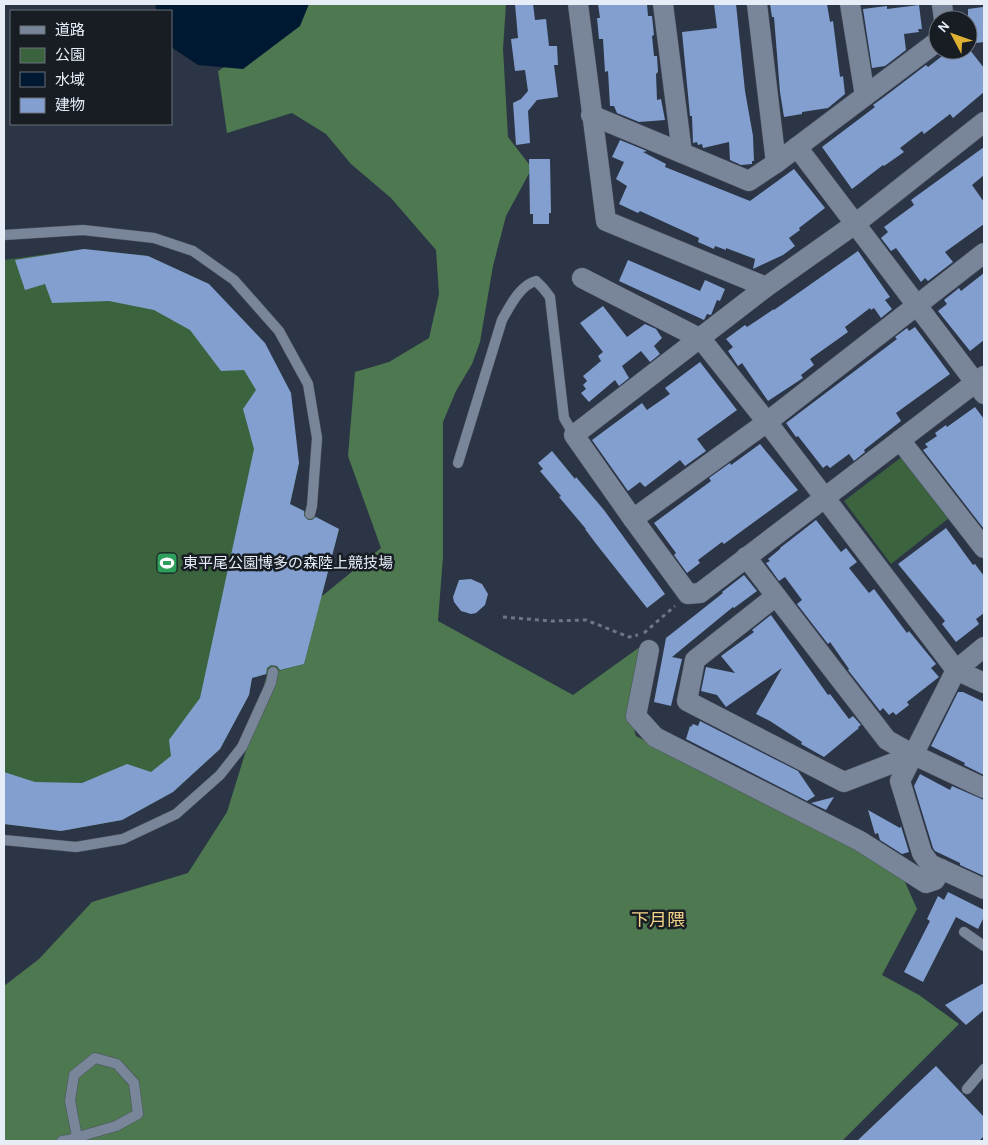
<svg xmlns="http://www.w3.org/2000/svg" width="988" height="1145" font-family="Karla,'Noto Sans JP',sans-serif">
  <rect width="100%" height="100%" fill="#2b3545"/>
  <!-- green -->
  <g fill="#3b643e">
    <polygon points="84,249 148,256 209,284 299,463 290,504 339,529 304,664 252,678 249,695 220,749 173,792 122,820 61,831 4,824 4,260"/>
    <polygon points="903,456 949,518 891,564 844,501"/>
  </g>
  <!-- forest -->
  <polygon fill="#4d7850" points="295,4 506,4 503,49 508,137 532,168 506,216 493,266 480,342 472,364 456,391 443,422 443,557 438,621 573,695 644,644 630,715 636,736 824,830 902,875 917,909 882,975 919,995 959,1024 842,1141 4,1141 4,986 39,959 92,902 188,873 227,812 248,744 267,674 304,664 321,597 381,548 348,456 355,372 389,362 429,338 439,294 436,250 391,198 351,164 326,134 292,113 227,133 218,71 274,36"/>
  <!-- water -->
  <polygon fill="#001933" points="155,4 309,4 300,26 243,69 198,65 171,47 171,11 157,11"/>
  <!-- building -->
  <g fill="#829fd0">
    <polygon points="515,4 533,4 535,20 546,19 549,46 557,46 558,65 554,65 558,97 537,100 528,111 530,143 516,145 513,103 521,99 528,91 525,70 515,71 511,39 518,38"/>
    <polygon points="598,4 647,4 648,16 652,16 654,35 652,36 654,56 657,56 658,72 656,74 657,100 661,99 665,120 639,122 617,113 614,106 610,106 608,71 605,72 603,39 599,39 597,18 600,18"/>
    <polygon points="714,4 736,4 745,91 753,136 754,161 752,161 752,164 741,165 730,160 729,142 703,148 702,144 698,145 697,142 693,143 692,116 690,116 682,32 717,28"/>
    <polygon points="770,4 827,4 830,22 833,21 840,77 843,76 845,94 828,108 802,112 802,114 784,117 780,92 774,17 772,17"/>
    <polygon points="919,5 922,29 918,29 919,32 904,34 906,50 885,66 872,68 863,9 887,6 887,9"/>
    <polygon points="983,7 984,42 968,44 968,9"/>
    <polygon points="950,50 970,50 984,68 984,92 953,118 950,114 924,134 922,131 900,148 904,152 884,166 883,165 852,189 822,147 875,107 873,105 884,97 926,65 928,67"/>
    <polygon points="620,140 647,151 643,152 666,164 665,167 750,201 794,169 825,208 799,228 800,230 789,238 795,246 783,255 753,269 755,259 726,248 726,250 715,246 714,249 698,242 699,238 640,211 638,213 619,204 627,186 616,179 624,162 612,157"/>
    <polygon points="984,147 984,175 972,185 984,202 984,224 945,252 953,262 928,281 925,278 921,282 896,248 891,251 881,238 888,232 884,227 914,205 911,200"/>
    <polygon points="529,159 550,159 551,213 549,213 549,224 533,224 533,214 530,214"/>
    <polygon points="84,249 148,256 209,284 265,343 291,393 299,463 290,504 304,511 304,516 308,520 312,520 316,517 339,529 304,664 280,670 277,666 271,665 267,668 266,674 252,678 249,695 220,749 173,792 122,820 61,831 4,824 4,772 35,782 82,783 127,764 151,772 171,756 169,740 200,698 254,449 243,409 256,390 244,370 221,371 190,330 154,310 109,301 52,303 45,284 25,290 15,260"/>
    <polygon points="858,251 890,297 885,300 892,309 881,318 874,308 871,310 870,308 845,327 848,332 810,359 814,365 801,375 803,378 768,401 742,363 738,366 728,351 733,347 726,339 745,325 747,327 774,309 774,310"/>
    <polygon points="628,260 700,291 705,280 725,289 720,301 717,300 711,315 707,314 704,320 619,281"/>
    <polygon points="984,273 984,340 970,351 938,311 947,304 944,300 959,288 961,291"/>
    <polygon points="603,306 627,337 645,324 656,329 662,338 654,346 660,354 650,362 641,351 622,366 629,378 619,386 615,380 589,402 581,393 586,389 583,385 587,381 583,376 601,361 598,356 603,352 580,323"/>
    <polygon points="915,327 950,374 896,413 901,421 864,450 865,452 854,461 849,454 830,468 827,465 823,468 798,436 796,437 786,423 897,339 895,337 907,328 909,331"/>
    <polygon points="700,362 737,410 697,439 706,451 685,466 680,460 645,487 640,482 628,491 592,440 642,403 647,410 670,394 665,388"/>
    <polygon points="975,407 984,419 984,529 923,450 928,447 925,444 937,436 935,433 946,425 947,427"/>
    <polygon points="760,444 798,490 724,544 722,542 698,560 700,563 687,573 674,555 676,553 654,523 711,481 709,478 730,463 731,465"/>
    <polygon points="552,451 575,479 576,477 604,510 665,594 647,608 597,545 585,529 586,529 559,497 561,496 540,471 543,469 538,463"/>
    <polygon points="816,520 841,552 846,548 857,562 849,568 869,593 874,589 907,633 909,631 936,664 931,668 939,677 907,702 909,705 896,715 893,712 889,715 883,708 880,711 848,670 849,669 830,642 828,644 797,604 802,600 785,577 779,581 766,563 770,561 768,559 780,549 780,548"/>
    <polygon points="946,528 973,565 975,564 984,576 984,613 976,619 979,624 956,642 942,624 945,621 898,564"/>
    <polygon points="744,575 757,591 734,608 733,607 672,657 682,659 671,706 654,702 666,638 723,593 722,592"/>
    <polygon points="471,579 482,584 488,594 485,605 476,613 471,614 461,611 454,602 453,597 459,580"/>
    <polygon points="771,615 828,695 830,694 849,719 853,716 861,725 858,727 859,728 824,757 801,744 802,742 770,721 756,714 782,668 726,707 717,695 701,691 706,667 735,673 721,656 754,632 752,630"/>
    <polygon points="958,692 963,692 984,702 984,775 964,765 965,763 931,746"/>
    <polygon points="700,721 798,771 815,796 807,801 686,739 690,726 691,727 693,724 698,726"/>
    <polygon points="920,774 950,790 952,786 984,800 984,876 960,865 960,863 935,851 933,848 914,786"/>
    <polygon points="834,797 826,810 811,803"/>
    <polygon points="868,810 900,828 901,826 909,852 902,854 880,840 878,833 875,834"/>
    <polygon points="948,892 984,910 984,917 978,929 956,917 923,982 904,972 930,921 927,919 938,896 944,900"/>
    <polygon points="984,983 984,1010 966,1025 945,1005"/>
    <polygon points="936,1066 984,1117 984,1136 979,1141 857,1141"/>
  </g>
  <g fill="none" stroke-linecap="round" stroke-linejoin="round">
    <!-- lane casing -->
    <g stroke="#4b5260" stroke-width="11">
      <g id="lane">
        <polyline points="4,235 83,230 154,238 193,251 234,280 279,331 308,384 317,438 312,506 310,514"/>
        <path d="M458,463L502,320C510,306 520,285 536,281L543,288L550,297L564,418L574,435"/>
        <polyline points="4,840 76,847 123,839 176,814 220,775 242,747 271,683 273,672"/>
        <polyline points="964,932 984,946"/>
        <polyline points="967,1089 984,1069"/>
        <polyline points="62,1141 68,1140 116,1126 138,1114 134,1083 117,1064 95,1058 74,1075 70,1101 77,1137"/>
      </g>
    </g>
    <!-- street casing -->
    <g stroke="#4b5260" stroke-width="21">
      <g id="street">
        <polyline points="578,4 606,221 766,287"/>
        <polyline points="663,4 682,153"/>
        <polyline points="757,4 776,163"/>
        <polyline points="850,4 865,96"/>
        <polyline points="942,4 944,20"/>
        <polyline points="591,115 749,181 776,163 938,41"/>
        <polyline points="984,122 855,224 766,287 574,435 633,519 688,594 700,593 984,376"/>
        <polyline points="797,147 984,394"/>
        <polyline points="582,278 701,339 767,422 956,670 984,683"/>
        <polyline points="900,440 984,548"/>
        <polyline points="633,519 767,422 984,253"/>
        <polyline points="746,557 887,740 914,755 984,788"/>
        <polyline points="776,596 695,660 687,701 844,782 914,755"/>
        <polyline points="984,647 956,670 900,781 922,853 930,864 984,889"/>
        <polyline points="649,650 636,716 655,737 860,841 926,883 935,880 941,869"/>
      </g>
    </g>
    <!-- path -->
    <g stroke="#6d7684" stroke-width="3" stroke-dasharray="4 4" stroke-linecap="butt">
      <polyline points="503,617 551,621 586,620 629,637 638,635"/>
      <polyline points="644,633 675,606"/>
    </g>
    <!-- lane -->
    <use href="#lane" stroke="#798598" stroke-width="10"/>
    <!-- street -->
    <use href="#street" stroke="#798598" stroke-width="20"/>
  </g>
  <!-- icons -->
  <defs>
    <g id="stadium-square" transform="scale(1.125)"><rect x="-9" y="-9" width="18" height="18" rx="4" fill="#2e9e5b" stroke="#181d24"/><path d="M0-5a6.5 5 0 1 0 0 10a6.5 5 0 1 0 0-10ZM-3.5-1.8h7v3.6h-7Z" fill="#fff"/></g>
  </defs>
  <g fill-rule="evenodd">
    <use href="#stadium-square" x="167" y="563"/>
  </g>
  <g text-anchor="middle" dominant-baseline="central" stroke-width="5" stroke-linejoin="round" paint-order="stroke">
    <!-- poi labels -->
    <g font-size="15" fill="#e6edf7" stroke="#181d24" text-anchor="start">
      <text x="183" y="563">東平尾公園博多の森陸上競技場</text>
    </g>
    <!-- quarter labels -->
    <g font-size="18" fill="#f3d388" stroke="#181d24">
      <text x="658" y="920">下月隈</text>
    </g>
  </g>
  <!-- border -->
  <rect width="988" height="1145" fill="none" stroke="#e6edf7" stroke-width="10"/>
  <!-- legend -->
  <rect x="10" y="10" width="162" height="115" fill="#181d24" stroke="#6a7078"/>
  <rect x="20" y="26" width="25" height="8" fill="#798598" stroke="#6a7078"/>
  <text x="55" y="35" font-size="15" fill="#e6edf7">道路</text>
  <rect x="20" y="48" width="25" height="15" fill="#3b643e" stroke="#6a7078"/>
  <text x="55" y="60" font-size="15" fill="#e6edf7">公園</text>
  <rect x="20" y="72" width="25" height="15" fill="#001933" stroke="#6a7078"/>
  <text x="55" y="85" font-size="15" fill="#e6edf7">水域</text>
  <rect x="20" y="98" width="25" height="15" fill="#829fd0" stroke="#6a7078"/>
  <text x="55" y="110" font-size="15" fill="#e6edf7">建物</text>
  <!-- north arrow -->
  <g transform="translate(953 35) rotate(311)"><circle r="24" fill="#181d24" stroke="#6a7078"/>
  <path d="M0-4L9 19L0 12L-9 19Z" fill="#deb133"/>
  <text y="-8" font-size="14" font-weight="bold" text-anchor="middle" fill="#e6edf7">N</text>
  </g>
</svg>
